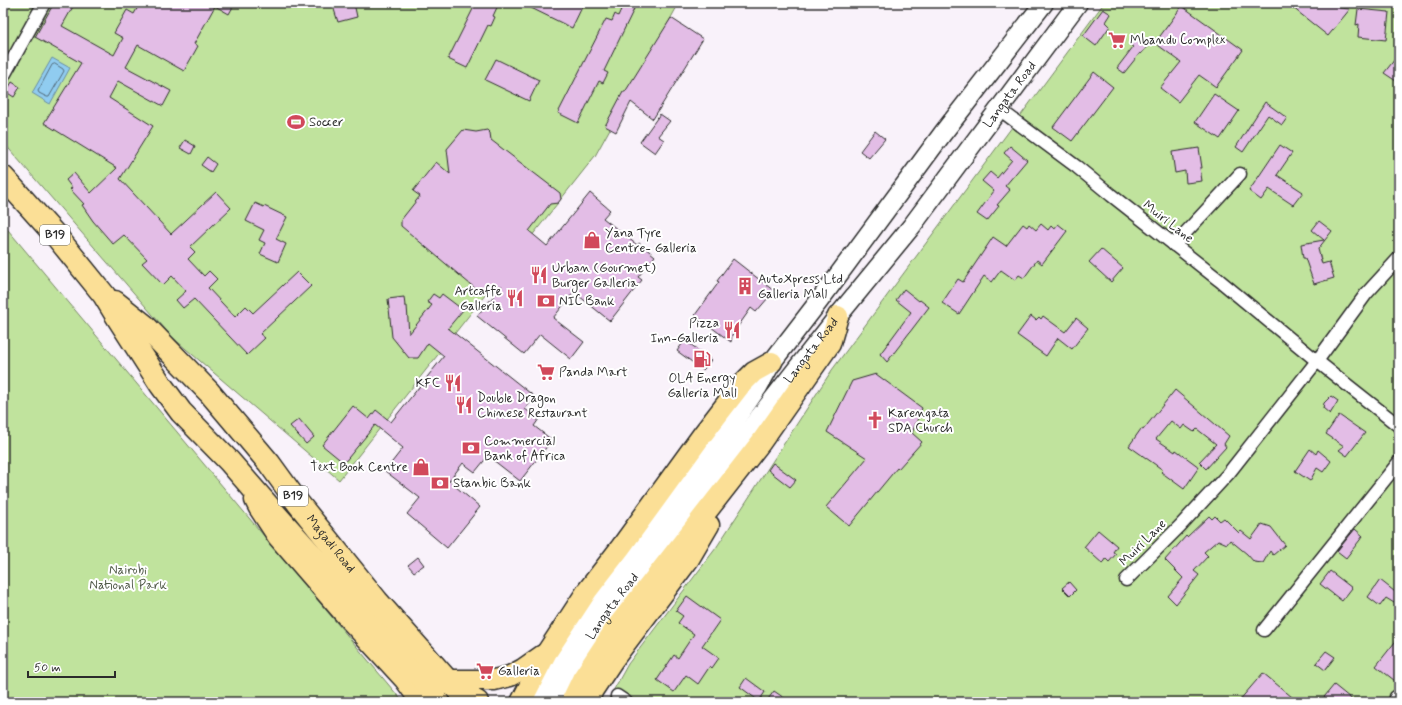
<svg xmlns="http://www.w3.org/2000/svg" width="1402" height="705" font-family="Mynerve,sans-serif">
  <rect width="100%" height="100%" fill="#f9f2fa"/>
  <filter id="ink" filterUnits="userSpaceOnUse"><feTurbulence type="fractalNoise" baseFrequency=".025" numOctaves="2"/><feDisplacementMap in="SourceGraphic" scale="8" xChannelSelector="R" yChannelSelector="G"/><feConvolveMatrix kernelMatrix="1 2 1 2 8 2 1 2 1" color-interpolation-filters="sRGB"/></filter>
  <g filter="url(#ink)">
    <!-- green -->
    <g fill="#c0e39d" stroke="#768764">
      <polygon points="3,3 679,3 595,156 339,480 172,337 3,142"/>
      <polygon points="1104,3 1399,3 1399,702 607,702 628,664 716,548 832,370"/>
      <polygon points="3,224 403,702 3,702"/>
    </g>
    <!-- water -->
    <polygon fill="#90ccf0" stroke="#688ca1" points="52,58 70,68 50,104 32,93"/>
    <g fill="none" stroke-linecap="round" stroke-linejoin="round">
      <!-- shore -->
      <polygon stroke="#536b7a" stroke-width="1" points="55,64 63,69 64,71 49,97 47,97 39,93 38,91 52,65"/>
    </g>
    <!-- building -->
    <g fill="#e3bde6" stroke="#2b2b2b">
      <polygon points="54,3 75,3 62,26 114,55 123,38 114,33 127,10 134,14 140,3 235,3 229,14 215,6 194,44 198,46 184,71 138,45 126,67 171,91 163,106 118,81 109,98 153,126 120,179 171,234 216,192 231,208 190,247 195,252 188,259 204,276 209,271 217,279 208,288 235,317 246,306 253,313 297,272 311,286 260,334 265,338 247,355 194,299 183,308 176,300 186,291 172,276 163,285 142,263 147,259 124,235 113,244 93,221 82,205 84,204 70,189 72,188 66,180 74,173 91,193 117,168 44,123 81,63 35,37"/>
      <polygon points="332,3 354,3 357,17 338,22"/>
      <polygon points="476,3 499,3 493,16 495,17 491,26 488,25 467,68 448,59"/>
      <polygon points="521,3 584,3 572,28"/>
      <polygon points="624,3 634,9 604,71 608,73 603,83 599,81 578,123 558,113 606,19 612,21 615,14 618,16"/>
      <polygon points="1287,3 1343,3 1339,8 1350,9 1328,36"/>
      <polygon points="1182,6 1243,50 1216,87 1199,75 1178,102 1160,88 1181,62 1155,43"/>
      <polygon points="1103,9 1111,14 1106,22 1110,26 1096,46 1083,36"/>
      <polygon points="1358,9 1389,12 1386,40 1358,37 1359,24 1356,25"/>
      <polygon points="671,18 703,39 653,119 631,102 616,132 605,126 623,92 625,92"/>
      <polygon points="1135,36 1148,46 1141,54 1140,53 1124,73 1117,68 1133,47 1129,44"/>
      <polygon points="1399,54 1399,83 1384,73"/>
      <polygon points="496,59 539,80 529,101 485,80"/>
      <polygon points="1094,72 1113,87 1072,141 1053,127"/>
      <polygon points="12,82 20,87 14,97 6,92"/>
      <polygon points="1214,94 1239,111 1220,139 1195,122"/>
      <polygon points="1265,102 1287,118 1282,125 1268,115 1243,152 1236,147"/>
      <polygon points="660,114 670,121 658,136 664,140 655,153 640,142"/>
      <polygon points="463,130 476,132 487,130 490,133 491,140 560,193 561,199 558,203 550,204 529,231 547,246 590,193 610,210 603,218 637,245 639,243 655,256 638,277 642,280 610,321 574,292 553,318 584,342 571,359 540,334 524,354 477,316 502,286 477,290 401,226 401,220 420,196 413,191 436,162 450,174 447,149"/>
      <polygon points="875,131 885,139 869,158 860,151"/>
      <polygon points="185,140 195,146 191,154 180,148"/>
      <polygon points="1280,145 1292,153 1277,175 1303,192 1293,205 1269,189 1261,200 1249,191"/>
      <polygon points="1010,146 1027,160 1005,186 1010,190 997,205 999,206 987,221 977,214 994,191 982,181 990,172 997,178 1012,160 1004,153"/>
      <polygon points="1199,148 1202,168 1200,168 1202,181 1186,183 1185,171 1175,173 1172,152"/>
      <polygon points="207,157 216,164 211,172 201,165"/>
      <polygon points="255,203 264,207 264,206 287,217 276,239 286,244 278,262 260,254 265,243 259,240 264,230 246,221"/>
      <polygon points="1319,221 1332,231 1318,249 1322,264 1329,262 1334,278 1314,284 1305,258 1303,258 1301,244 1324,240 1312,230"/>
      <polygon points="1023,224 1027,227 1029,224 1036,230 1041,224 1048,230 1051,226 1054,229 1058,224 1067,231 1042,264 1037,260 1024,278 1019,275 1015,280 1001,270 992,282 984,276 959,314 942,303 958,279 963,282 993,237 1006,246"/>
      <polygon points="1101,249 1123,268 1111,282 1089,262"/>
      <polygon points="733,259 774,291 756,312 751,308 732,335 731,342 695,315 719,282 717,281"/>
      <polygon points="904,289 919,301 920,300 929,307 887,362 880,354 911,312 896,300"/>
      <polygon points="433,294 439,298 442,294 463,310 448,328 535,397 525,409 539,419 534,426 552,440 520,481 488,456 475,472 463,463 449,481 480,507 447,548 407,514 420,498 385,471 403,448 375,425 344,463 322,445 353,406 369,419 376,410 391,422 444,356 428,343 418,358 409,358 392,337 388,299 404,297 405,306 407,306 409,334 432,305 427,302"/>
      <polygon points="1031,316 1036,320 1039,317 1041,319 1043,316 1065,332 1076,318 1088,328 1072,349 1058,338 1046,356 1017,335"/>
      <polygon points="685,340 711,360 703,370 677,351"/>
      <polygon points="876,374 922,408 912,433 922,442 898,469 897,468 849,526 826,507 867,458 827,432 852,381"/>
      <polygon points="1175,390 1229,436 1224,444 1226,447 1206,469 1199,462 1216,444 1197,429 1194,432 1184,425 1181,429 1171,421 1156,439 1175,452 1176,450 1199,467 1184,489 1161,472 1163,470 1129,446 1141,429 1143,430"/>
      <polygon points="1331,396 1338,401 1330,414 1323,408 1324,403"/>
      <polygon points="1339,415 1365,433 1347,456 1339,450 1344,446 1326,434"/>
      <polygon points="299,419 314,437 306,444 290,426"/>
      <polygon points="1310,449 1316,454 1318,450 1331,461 1323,472 1317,468 1310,481 1295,471"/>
      <polygon points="773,463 796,480 790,487 768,470"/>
      <polygon points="1209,516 1212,519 1215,516 1220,521 1224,518 1239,533 1241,531 1251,539 1262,524 1271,527 1285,545 1273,555 1270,551 1263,563 1254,562 1247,554 1230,540 1227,544 1218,540 1204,552 1208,556 1194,571 1199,575 1176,604 1168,596 1183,578 1165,560 1186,536 1187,537"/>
      <polygon points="1355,529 1363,536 1346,558 1337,551"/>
      <polygon points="1098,530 1117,546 1113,552 1116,554 1109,562 1106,559 1103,564 1084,547"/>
      <polygon points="418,557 424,565 414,572 408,565"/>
      <polygon points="1330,571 1352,588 1342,601 1320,584"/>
      <polygon points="1380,580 1399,595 1399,606 1386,598 1380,606 1368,597"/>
      <polygon points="1069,582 1076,590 1070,596 1062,588"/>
      <polygon points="687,596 720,620 702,646 719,658 712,668 710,666 698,684 686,675 674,692 657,680 674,655 678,658 694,634 678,623 683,616 676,611"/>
      <polygon points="1399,637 1399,684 1376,666"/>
      <polygon points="1326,651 1335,657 1325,670 1316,663"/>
      <polygon points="1263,673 1298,702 1238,702"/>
      <polygon points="746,678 765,692 759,701 740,687"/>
      <polygon points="1334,685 1355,702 1320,702"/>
      <polygon points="774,691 790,702 766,702"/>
    </g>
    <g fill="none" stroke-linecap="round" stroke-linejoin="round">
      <!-- street casing -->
      <g stroke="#2b2b2b" stroke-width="15">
        <g id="street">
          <polyline points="3,77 44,3"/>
          <polyline points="999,109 1077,167 1111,195 1219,280 1317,361 1399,426"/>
          <polyline points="1174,245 1240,174"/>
          <polyline points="1126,580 1180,526 1228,474 1317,361 1366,294 1399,258"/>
          <polyline points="1264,630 1399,462"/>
          <polyline points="617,696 626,702"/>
          <polyline points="1396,697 1399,699"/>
        </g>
      </g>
      <!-- secondary casing -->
      <g stroke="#2b2b2b" stroke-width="21">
        <g id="secondary">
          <polyline points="535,702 556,663 608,585 728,430 758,387 772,362 819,301 943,133 1044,3"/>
          <path id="s1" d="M551,702L564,676L606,613L838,316L911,227L1078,3"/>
        </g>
      </g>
      <!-- primary casing -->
      <g stroke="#2b2b2b" stroke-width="23">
        <g id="primary">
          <polyline points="255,500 259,508 278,537 348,618 405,680 421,702"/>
          <polyline points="447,680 494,680 510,676 523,669 543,655"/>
          <polyline points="521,702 547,652 587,591 621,547 703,434 740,386 754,372 772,362"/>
          <polyline points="571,702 582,679 615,629 761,442 830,344 838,316"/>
          <polyline points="588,702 593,690 613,660 689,559 709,525"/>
        </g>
      </g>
      <!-- highway casing -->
      <g stroke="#2b2b2b" stroke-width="25">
        <g id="highway">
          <polyline points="3,177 57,237 104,295 118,318 161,385 181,412 229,461 277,516 420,675 438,702"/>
          <path id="s2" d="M115,302L144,325L209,392L269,463L298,503L377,601L447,680L464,695L477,702"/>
        </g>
      </g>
      <!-- street -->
      <use href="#street" stroke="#fff" stroke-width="12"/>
      <!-- secondary -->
      <use href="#secondary" stroke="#fff" stroke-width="18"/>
      <!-- primary -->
      <use href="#primary" stroke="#fbdf96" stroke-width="20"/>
      <!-- highway -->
      <use href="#highway" stroke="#fbdf96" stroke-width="22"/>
    </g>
  </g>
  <!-- icons -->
  <defs>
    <g id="supermarket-bare" transform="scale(1.38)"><path d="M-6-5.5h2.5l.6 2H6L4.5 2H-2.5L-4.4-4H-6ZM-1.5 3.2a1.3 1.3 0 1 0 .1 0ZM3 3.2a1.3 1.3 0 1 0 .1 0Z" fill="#d1495b" stroke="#fff" stroke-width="2.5" paint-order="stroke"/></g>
    <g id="stadium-bare" transform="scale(1.38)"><path d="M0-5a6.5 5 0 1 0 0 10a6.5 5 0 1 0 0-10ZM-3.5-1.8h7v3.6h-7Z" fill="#d1495b" stroke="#fff" stroke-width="2.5" paint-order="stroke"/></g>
    <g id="shop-bare" transform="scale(1.38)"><path d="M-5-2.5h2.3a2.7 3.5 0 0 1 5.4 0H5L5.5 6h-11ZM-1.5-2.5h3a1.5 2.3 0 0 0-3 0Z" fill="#d1495b" stroke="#fff" stroke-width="2.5" paint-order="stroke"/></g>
    <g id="restaurant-bare" transform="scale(1.38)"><path d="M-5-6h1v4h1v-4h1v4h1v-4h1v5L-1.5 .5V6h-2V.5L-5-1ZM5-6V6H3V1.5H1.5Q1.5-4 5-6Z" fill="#d1495b" stroke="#fff" stroke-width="2.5" paint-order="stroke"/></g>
    <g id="building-bare" transform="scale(1.38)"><path d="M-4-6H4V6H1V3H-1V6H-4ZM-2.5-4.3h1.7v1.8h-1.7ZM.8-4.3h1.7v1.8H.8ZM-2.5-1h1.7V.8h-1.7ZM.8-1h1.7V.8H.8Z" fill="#d1495b" stroke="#fff" stroke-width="2.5" paint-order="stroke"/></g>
    <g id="bank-bare" transform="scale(1.38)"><path d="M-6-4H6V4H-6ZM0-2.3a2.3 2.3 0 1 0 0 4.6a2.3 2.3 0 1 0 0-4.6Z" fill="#d1495b" stroke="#fff" stroke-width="2.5" paint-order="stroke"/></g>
    <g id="fuel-bare" transform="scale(1.38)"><path d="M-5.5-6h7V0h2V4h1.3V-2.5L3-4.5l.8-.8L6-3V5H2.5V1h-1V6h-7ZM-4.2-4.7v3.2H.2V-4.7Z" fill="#d1495b" stroke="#fff" stroke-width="2.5" paint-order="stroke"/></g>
    <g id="church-bare" transform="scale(1.38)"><path d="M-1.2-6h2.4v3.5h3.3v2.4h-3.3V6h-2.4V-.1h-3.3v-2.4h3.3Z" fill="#d1495b" stroke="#fff" stroke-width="2.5" paint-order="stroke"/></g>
  </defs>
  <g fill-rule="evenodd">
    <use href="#supermarket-bare" x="1117" y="40"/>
    <use href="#stadium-bare" x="296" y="122"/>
    <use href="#shop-bare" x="592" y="240"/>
    <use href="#restaurant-bare" x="539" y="275"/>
    <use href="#building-bare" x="745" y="286"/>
    <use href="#restaurant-bare" x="515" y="298"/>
    <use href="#bank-bare" x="546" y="301"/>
    <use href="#restaurant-bare" x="732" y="330"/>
    <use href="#fuel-bare" x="702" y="359"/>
    <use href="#supermarket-bare" x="546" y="372"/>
    <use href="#restaurant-bare" x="453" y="383"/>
    <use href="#restaurant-bare" x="464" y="405"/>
    <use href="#church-bare" x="875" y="420"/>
    <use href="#bank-bare" x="471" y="448"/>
    <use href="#shop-bare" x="421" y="467"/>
    <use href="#bank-bare" x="440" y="483"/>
    <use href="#supermarket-bare" x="485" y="671"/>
  </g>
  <g text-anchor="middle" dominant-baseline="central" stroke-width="4" stroke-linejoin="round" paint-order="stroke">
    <!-- shield labels -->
    <g fill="#fff" stroke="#6b6b6b" stroke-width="1">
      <rect x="40" y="225" width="30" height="20" rx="3"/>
      <rect x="278" y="486" width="30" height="20" rx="3"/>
    </g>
    <g font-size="12" font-weight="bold" fill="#2b2b2b">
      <text x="55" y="235">B19</text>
      <text x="293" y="496">B19</text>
    </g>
    <!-- poi labels -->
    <g font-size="13" fill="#2b2b2b" stroke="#fff" text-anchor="start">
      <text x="1130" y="40">Mbandu Complex</text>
      <text x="309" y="122">Soccer</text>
      <text x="605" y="233">Yana Tyre<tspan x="605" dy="15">Centre- Galleria</tspan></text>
      <text x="552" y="268">Urban (Gourmet)<tspan x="552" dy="15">Burger Galleria</tspan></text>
      <text x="758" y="279">AutoXpress Ltd<tspan x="758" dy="15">Galleria Mall</tspan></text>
      <text x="502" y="291" text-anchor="end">Artcaffe<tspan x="502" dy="15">Galleria</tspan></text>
      <text x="559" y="301">NIC Bank</text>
      <text x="719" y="323" text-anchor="end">Pizza<tspan x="719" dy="15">Inn-Galleria</tspan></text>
      <text x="559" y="372">Panda Mart</text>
      <text x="702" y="378" text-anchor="middle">OLA Energy<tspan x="702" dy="15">Galleria Mall</tspan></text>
      <text x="440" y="383" text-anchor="end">KFC</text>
      <text x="477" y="398">Double Dragon<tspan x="477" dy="15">Chinese Restaurant</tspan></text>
      <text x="888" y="413">Karengata<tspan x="888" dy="15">SDA Church</tspan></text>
      <text x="484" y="441">Commercial<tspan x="484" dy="15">Bank of Africa</tspan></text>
      <text x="408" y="467" text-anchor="end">Text Book Centre</text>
      <text x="453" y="483">Stanbic Bank</text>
      <text x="498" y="671">Galleria</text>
    </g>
    <!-- street labels -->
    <g font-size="13" fill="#2b2b2b" stroke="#fff">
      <text stroke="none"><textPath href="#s1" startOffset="762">Langata Road</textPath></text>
      <text transform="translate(1168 222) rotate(38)">Muiri Lane</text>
      <text stroke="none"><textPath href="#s1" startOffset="438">Langata Road</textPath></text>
      <text stroke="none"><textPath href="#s2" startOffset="325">Magadi Road</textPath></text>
      <text transform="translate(1143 543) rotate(-45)">Muiri Lane</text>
      <text stroke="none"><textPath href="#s1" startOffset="114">Langata Road</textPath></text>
    </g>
    <!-- park labels -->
    <g font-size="13" fill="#505948" stroke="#fff">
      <text x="128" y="570">Nairobi<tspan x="128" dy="15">National Park</tspan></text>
    </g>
  </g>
  <!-- margin -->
  <rect width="1402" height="705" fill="none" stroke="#fff" stroke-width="16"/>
  <rect x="8" y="8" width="1386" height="689" fill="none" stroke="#2b2b2b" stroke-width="1.5" filter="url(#ink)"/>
  <!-- scale -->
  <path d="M28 671v6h87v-6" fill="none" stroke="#2b2b2b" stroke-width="2"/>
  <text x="34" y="671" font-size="12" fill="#2b2b2b" stroke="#ffffff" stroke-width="3" paint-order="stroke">50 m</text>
</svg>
